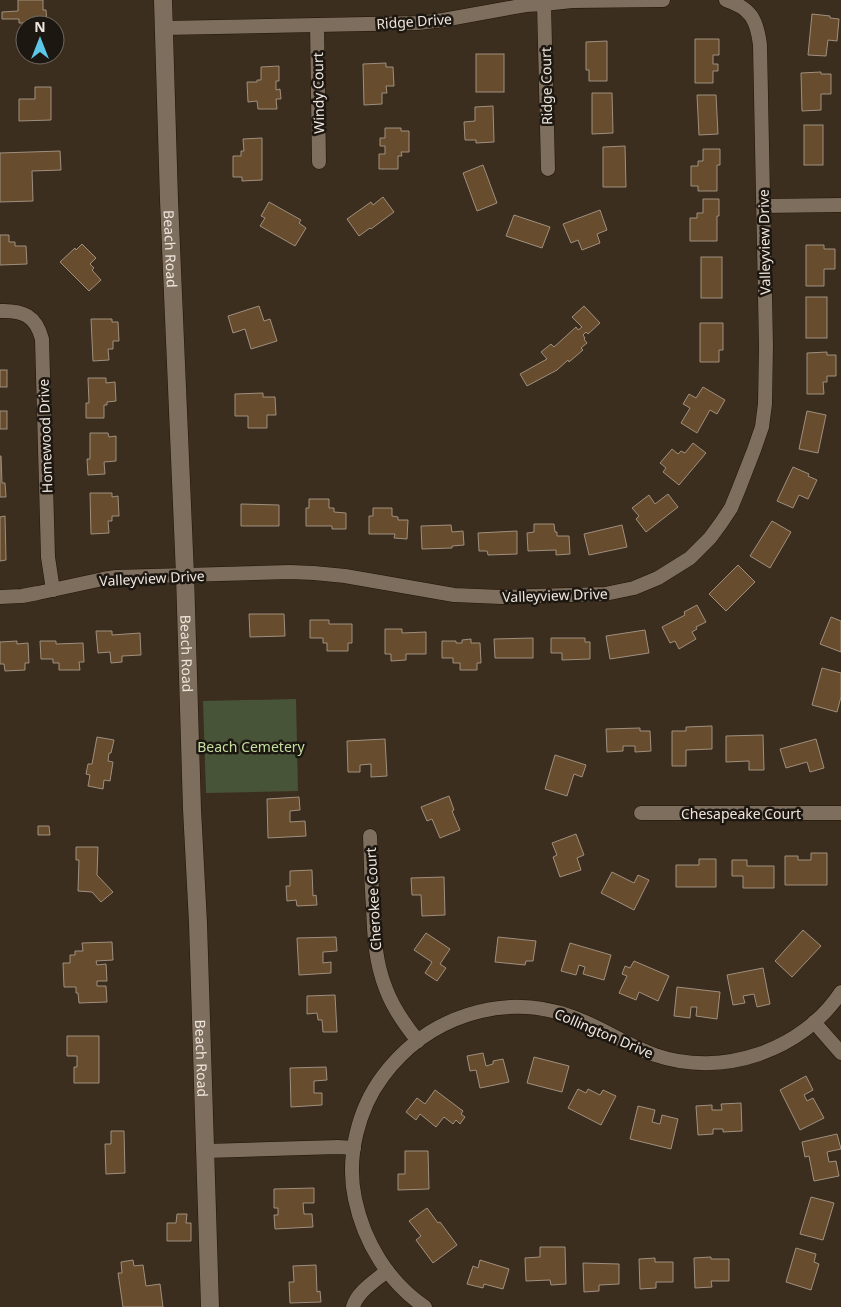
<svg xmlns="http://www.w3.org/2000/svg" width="841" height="1307" font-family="'Noto Sans',sans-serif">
  <rect width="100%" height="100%" fill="#3b2e1f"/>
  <!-- green -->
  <polygon fill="#485437" points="296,699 298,791 206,793 203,701"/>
  <!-- building -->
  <g fill="#674c2e" stroke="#a08f7e">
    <polygon points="18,0 43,0 43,10 46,10 47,23 43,23 43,25 32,25 32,23 19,23 19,19 2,19 2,12 18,11"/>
    <polygon points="812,14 830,16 830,18 839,19 837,41 828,40 826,56 808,55"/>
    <polygon points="695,39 719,39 719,55 713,55 713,64 718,64 718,71 713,71 713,83 695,83"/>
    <polygon points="607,41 607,81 589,81 589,70 586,70 586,42"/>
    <rect x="476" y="54" width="28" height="38"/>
    <polygon points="386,63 386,67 393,67 394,86 386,86 387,93 382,93 382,104 364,105 363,64"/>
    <polygon points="279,66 279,81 276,81 276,90 280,89 281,99 276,99 277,109 258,109 257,101 248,102 247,82 257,82 257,80 261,80 261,67"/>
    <polygon points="821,72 821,74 831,74 831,94 821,94 821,110 802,111 801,73"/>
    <polygon points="35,87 51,87 51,120 19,121 19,99 35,99"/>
    <polygon points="592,93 612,93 613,133 592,134"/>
    <polygon points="697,95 716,95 718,134 699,135"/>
    <polygon points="493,106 494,142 476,143 476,140 465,140 464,122 475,121 475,107"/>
    <rect x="804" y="125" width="19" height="40"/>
    <polygon points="385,128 401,128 401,131 409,131 409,152 401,152 402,156 398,156 398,169 379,169 379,154 385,154 385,146 380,146 380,138 385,138"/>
    <polygon points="262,138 262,180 242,181 242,177 233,177 233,156 241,156 241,151 244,151 243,139"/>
    <polygon points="625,146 626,187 603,187 603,147"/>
    <polygon points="703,149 720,149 720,165 717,165 717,191 698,191 698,186 691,186 691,166 698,166 698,161 703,161"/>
    <polygon points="60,151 61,170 32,171 33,201 0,202 0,153"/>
    <polygon points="483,165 497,203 477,211 463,173"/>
    <polygon points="383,197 394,212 371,229 370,228 359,236 347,219 371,202 373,205"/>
    <polygon points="703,199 719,199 719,216 717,216 717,241 690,241 690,218 697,218 697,213 703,213"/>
    <polygon points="269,202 301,220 299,223 306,228 295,246 260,226 265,218 261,216"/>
    <polygon points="600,210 607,230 597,234 600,243 582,250 578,240 571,243 563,224"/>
    <polygon points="514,215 550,227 542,248 506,236"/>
    <polygon points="0,235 9,235 9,242 15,242 15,246 26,246 27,264 0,265"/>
    <polygon points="82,244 96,258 90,264 94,268 92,270 101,280 89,291 60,262 75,248 76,250"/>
    <polygon points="806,245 824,245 824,249 835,249 835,269 824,269 824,286 806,286"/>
    <rect x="701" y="257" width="21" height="41"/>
    <rect x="806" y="297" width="21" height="41"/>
    <polygon points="259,306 264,321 270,319 277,341 251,349 245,329 233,333 228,316"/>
    <polygon points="584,306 600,323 588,334 586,332 583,335 585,338 584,339 587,343 581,348 583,350 569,362 568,360 557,370 527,386 520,374 547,359 541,352 551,344 554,347 576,327 578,330 582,327 572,317"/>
    <polygon points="91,319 112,319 112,322 118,322 119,341 113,341 113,349 108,349 109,360 93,361"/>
    <polygon points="700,323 723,323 723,350 719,350 719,362 700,362"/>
    <polygon points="827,352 827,355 836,355 836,376 827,376 827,382 823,382 824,394 807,394 807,353"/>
    <rect x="0" y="370" width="7" height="17"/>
    <polygon points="88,378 106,378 106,383 115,382 116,401 107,402 107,405 104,405 104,418 86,418 86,403 89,403"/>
    <polygon points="703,387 725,400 717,414 710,410 697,433 681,423 690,408 683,404 689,394 696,398"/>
    <polygon points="263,393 263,397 275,397 276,415 267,415 267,428 248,428 248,416 235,416 235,394"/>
    <rect x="0" y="411" width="7" height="18"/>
    <polygon points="807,411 826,415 818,453 799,449"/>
    <polygon points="90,433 108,433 109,437 116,436 116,461 104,462 105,474 88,475 87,459 90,459"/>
    <polygon points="693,443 706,453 679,485 663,472 666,468 660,463 672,449 678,454 681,451 685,453"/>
    <polygon points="0,456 1,456 2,483 5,483 6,497 0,497"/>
    <polygon points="793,467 809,474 808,476 817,480 808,499 799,495 793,508 777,501"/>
    <polygon points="90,493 112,493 112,497 118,496 119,516 112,516 112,521 108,521 109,533 91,534"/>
    <polygon points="668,494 678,507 646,532 636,519 639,516 632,508 649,495 655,504"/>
    <polygon points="309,499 329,499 329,508 334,508 334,512 346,513 346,529 332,529 332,526 306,526 306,508 309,508"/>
    <polygon points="241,504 279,505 279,526 241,526"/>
    <polygon points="373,508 392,508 392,516 398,517 398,520 408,520 407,539 394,538 395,534 369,534 369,516 373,516"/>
    <polygon points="5,516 6,560 0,561 0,517"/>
    <polygon points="772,521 791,532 770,568 750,556"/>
    <polygon points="534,524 554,524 555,532 557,532 557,536 569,536 570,554 556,555 556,550 528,551 527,533 534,532"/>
    <polygon points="451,525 452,532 463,531 464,545 452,546 452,548 422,549 421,526"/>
    <polygon points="622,525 627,547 589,555 584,534"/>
    <polygon points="517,531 517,554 488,555 487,551 479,551 478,533"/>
    <polygon points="738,565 755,582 726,611 709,594"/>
    <polygon points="697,605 706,622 696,627 697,629 692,632 696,639 679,649 675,641 670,643 662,627 685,615 684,612"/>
    <polygon points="249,614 284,614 285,636 250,637"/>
    <polygon points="831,617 841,621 841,652 820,644"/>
    <polygon points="310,620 329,620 329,624 352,624 352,643 348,643 348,651 327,651 327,643 323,643 323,638 310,638"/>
    <polygon points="385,629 402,629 402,633 426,632 426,654 406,654 406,660 391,661 391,654 385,654"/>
    <polygon points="645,630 649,653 610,659 606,636"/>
    <polygon points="96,631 112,631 112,635 140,633 141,655 122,656 122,662 111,663 110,652 98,653"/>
    <polygon points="533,638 533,658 495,658 494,639"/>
    <polygon points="551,638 585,638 585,642 590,642 590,659 562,660 562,653 551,653"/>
    <polygon points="471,639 471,643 480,643 481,663 477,663 477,670 460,670 460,663 453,663 453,658 442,658 442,641 456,641 456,643 462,643 462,640"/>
    <polygon points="17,641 17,644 28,643 29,663 25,663 25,670 5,671 4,664 0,664 0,642"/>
    <polygon points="40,641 56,641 56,644 83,643 84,662 79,662 80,670 59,670 59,663 53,663 53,659 41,659"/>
    <polygon points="822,668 841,673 841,697 837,712 812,705"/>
    <polygon points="712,726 712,749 686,750 686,766 672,766 672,731 686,731 686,727"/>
    <polygon points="640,728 640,731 650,731 651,751 635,752 635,746 623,746 623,751 607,752 606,729"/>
    <polygon points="763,735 764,770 749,770 749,761 726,762 726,736"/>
    <polygon points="97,737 114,740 111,753 109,753 108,761 113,762 110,781 104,780 103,789 88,786 90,775 86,774 88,764 92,764"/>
    <polygon points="385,739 387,776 371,777 371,764 360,765 360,772 348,772 347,741"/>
    <polygon points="816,739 824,768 810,772 807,762 786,768 780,749"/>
    <polygon points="555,755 586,765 582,777 574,774 567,796 545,789"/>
    <polygon points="449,796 454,810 452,811 460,830 440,838 432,819 427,821 421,807"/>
    <polygon points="299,797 300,810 290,811 290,822 305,821 306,836 268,838 267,799"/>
    <polygon points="38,826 49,826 50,835 38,835"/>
    <polygon points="576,834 584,855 577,858 581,870 560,877 553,857 557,855 552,843"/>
    <polygon points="76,847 98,847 97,875 113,892 101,902 92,892 78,891 79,860 76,860"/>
    <polygon points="811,853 827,853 827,885 785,885 785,856 798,856 798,860 811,860"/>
    <polygon points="699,859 716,859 716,887 676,887 676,865 699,865"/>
    <polygon points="732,860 747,860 747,866 774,866 774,888 743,888 743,876 732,876"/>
    <polygon points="312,870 313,896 316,895 317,905 297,906 296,900 287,901 286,886 290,886 290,871"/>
    <polygon points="612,872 634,883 638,875 649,880 634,910 601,893"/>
    <polygon points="444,877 445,915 422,916 421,895 412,895 411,878"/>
    <polygon points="803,930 821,946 792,977 775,961"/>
    <polygon points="426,933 450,949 440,964 446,968 437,981 425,973 432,962 414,950"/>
    <polygon points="336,937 337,951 323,952 323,963 331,962 331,973 299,975 297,938"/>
    <polygon points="498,937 536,941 533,961 526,961 525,965 495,962"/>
    <polygon points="112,942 113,960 96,961 97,965 106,964 107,981 97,981 97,986 106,986 107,1002 79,1003 78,993 76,993 76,987 64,987 63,963 70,963 70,955 75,955 75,951 83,951 82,943"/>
    <polygon points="570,943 611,955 604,980 583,974 585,967 579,965 576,975 561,971"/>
    <polygon points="634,961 669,976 658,1001 639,992 636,1000 619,993 627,976 622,974 625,966 630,968"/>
    <polygon points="763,968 770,1004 757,1007 754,994 743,996 745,1003 733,1005 727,975"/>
    <polygon points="677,987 720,992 717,1019 696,1016 697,1007 691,1007 690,1018 674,1016"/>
    <polygon points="335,995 337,1032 323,1032 322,1020 318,1020 317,1013 307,1014 307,996"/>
    <polygon points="67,1036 99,1036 99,1083 74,1083 74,1067 77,1067 77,1056 67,1056"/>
    <polygon points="483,1053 486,1066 493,1064 493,1061 503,1059 509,1082 480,1088 476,1070 470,1071 467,1056"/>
    <polygon points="534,1057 569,1066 562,1092 527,1083"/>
    <polygon points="326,1067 327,1080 314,1081 314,1093 322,1093 322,1105 291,1107 290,1068"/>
    <polygon points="806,1076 813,1090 804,1095 807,1101 813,1098 824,1118 800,1130 780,1090"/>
    <polygon points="578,1089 586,1093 588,1089 600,1095 603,1090 616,1096 601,1125 568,1108"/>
    <polygon points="435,1090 463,1111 461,1114 465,1117 460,1124 456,1120 453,1124 444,1117 436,1127 420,1114 416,1120 406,1112 417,1098 425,1104"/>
    <polygon points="741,1103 742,1131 723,1132 723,1129 713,1129 713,1134 698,1135 696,1106 712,1105 712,1110 722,1110 721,1104"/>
    <polygon points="638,1106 655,1110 652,1122 660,1124 662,1115 678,1119 671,1149 630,1139"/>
    <polygon points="111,1131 124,1131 125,1173 106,1174 105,1144 111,1144"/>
    <polygon points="837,1134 841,1149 827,1152 829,1162 836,1161 839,1176 814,1181 809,1156 805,1157 802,1142"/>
    <polygon points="405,1151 428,1151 429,1189 398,1190 398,1174 405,1174"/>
    <polygon points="314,1188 314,1203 303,1203 304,1214 312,1214 313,1227 275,1229 274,1215 278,1215 278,1208 274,1208 274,1189"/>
    <polygon points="811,1197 834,1203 823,1240 800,1234"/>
    <polygon points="427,1208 438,1223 440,1222 457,1245 433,1263 416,1240 421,1236 409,1221"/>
    <polygon points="177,1214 187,1214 186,1223 191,1223 191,1241 167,1241 167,1223 176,1223"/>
    <polygon points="540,1247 565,1247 566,1284 551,1285 550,1280 526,1281 525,1258 540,1257"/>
    <polygon points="796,1248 816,1254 814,1262 819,1264 811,1290 786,1282"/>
    <polygon points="711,1257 711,1259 729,1259 729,1281 711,1281 712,1287 695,1288 694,1258"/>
    <polygon points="655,1258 655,1262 673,1262 673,1282 656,1282 656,1288 640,1289 639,1259"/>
    <polygon points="133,1260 134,1266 143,1265 146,1286 160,1284 163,1307 123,1307 118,1273 122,1273 121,1262"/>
    <polygon points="480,1260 509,1269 503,1289 484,1284 483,1288 467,1284 473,1266 478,1268"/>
    <polygon points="583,1263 619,1264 619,1284 599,1285 599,1291 584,1292"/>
    <polygon points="316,1265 317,1292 320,1291 321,1302 290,1303 289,1282 294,1282 293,1266"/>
  </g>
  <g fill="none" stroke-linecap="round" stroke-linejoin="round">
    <!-- minor casing -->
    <g stroke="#221507" stroke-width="15">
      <g id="minor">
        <polyline points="544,4 548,169"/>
        <polyline points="317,25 319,162"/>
        <polyline points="164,28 418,23 443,20 526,5 544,4 572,1 663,0"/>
        <polyline points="763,206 841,205"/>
        <path d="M0,311C23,310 36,316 42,339L48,557L53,590"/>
        <path d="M0,597L22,596L38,593L103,579L116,577L290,572L314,573L345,576L454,595L501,597L605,594L634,588L658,578L690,558L710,538L721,523L731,508L738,491L754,450L762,427L765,404L766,346L760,45C757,20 751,8 726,0"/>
        <polyline points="641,813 841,813"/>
        <path d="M370,836C371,859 371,882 373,906C374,934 375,962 386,989C393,1008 405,1025 418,1041"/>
        <polyline points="814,1022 841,1053"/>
        <polyline points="206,1151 338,1147 354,1148"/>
        <path d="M353,1307C357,1292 375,1281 387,1271"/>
        <path d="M425,1307C388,1282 364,1242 355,1199C346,1158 358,1109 383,1076C427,1017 503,991 573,1017C601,1027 626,1045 655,1055C722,1078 802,1051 841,992"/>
      </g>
    </g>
    <!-- tertiary casing -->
    <g stroke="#221507" stroke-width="19">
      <g id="tertiary">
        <path id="s1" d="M163,0L169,200L185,575L192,809L198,923L210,1307"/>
      </g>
    </g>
    <!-- minor -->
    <use href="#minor" stroke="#7e6e5e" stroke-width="14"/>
    <!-- tertiary -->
    <use href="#tertiary" stroke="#7e6e5e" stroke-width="18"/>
  </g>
  <g text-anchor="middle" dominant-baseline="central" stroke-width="5" stroke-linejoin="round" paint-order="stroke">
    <!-- street labels -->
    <g font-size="14" fill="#efe6dd" stroke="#1d1711">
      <text transform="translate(414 21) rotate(-4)">Ridge Drive</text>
      <text transform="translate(546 86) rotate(-91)">Ridge Court</text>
      <text transform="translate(318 93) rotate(-91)">Windy Court</text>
      <text transform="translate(764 242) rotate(-91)">Valleyview Drive</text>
      <text stroke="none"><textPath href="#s1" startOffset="249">Beach Road</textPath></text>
      <text transform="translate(45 436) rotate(-92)">Homewood Drive</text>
      <text transform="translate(152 578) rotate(-3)">Valleyview Drive</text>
      <text transform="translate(555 595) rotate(-2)">Valleyview Drive</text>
      <text stroke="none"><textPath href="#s1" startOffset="654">Beach Road</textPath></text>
      <text x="741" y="813">Chesapeake Court</text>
      <text transform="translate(373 899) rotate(-93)">Cherokee Court</text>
      <text transform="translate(604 1033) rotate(23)">Collington Drive</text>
      <text stroke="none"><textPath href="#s1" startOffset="1059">Beach Road</textPath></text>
    </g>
    <!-- park labels -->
    <g font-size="14" fill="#c4de9f" stroke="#1d1711">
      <text x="251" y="746">Beach Cemetery</text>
    </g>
  </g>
  <!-- north arrow -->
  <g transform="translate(40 40)"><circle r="24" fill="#1d1711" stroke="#716a63"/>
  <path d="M0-4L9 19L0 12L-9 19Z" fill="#5cc7e7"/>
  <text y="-8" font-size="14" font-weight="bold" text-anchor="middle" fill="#efe6dd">N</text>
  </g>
</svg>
